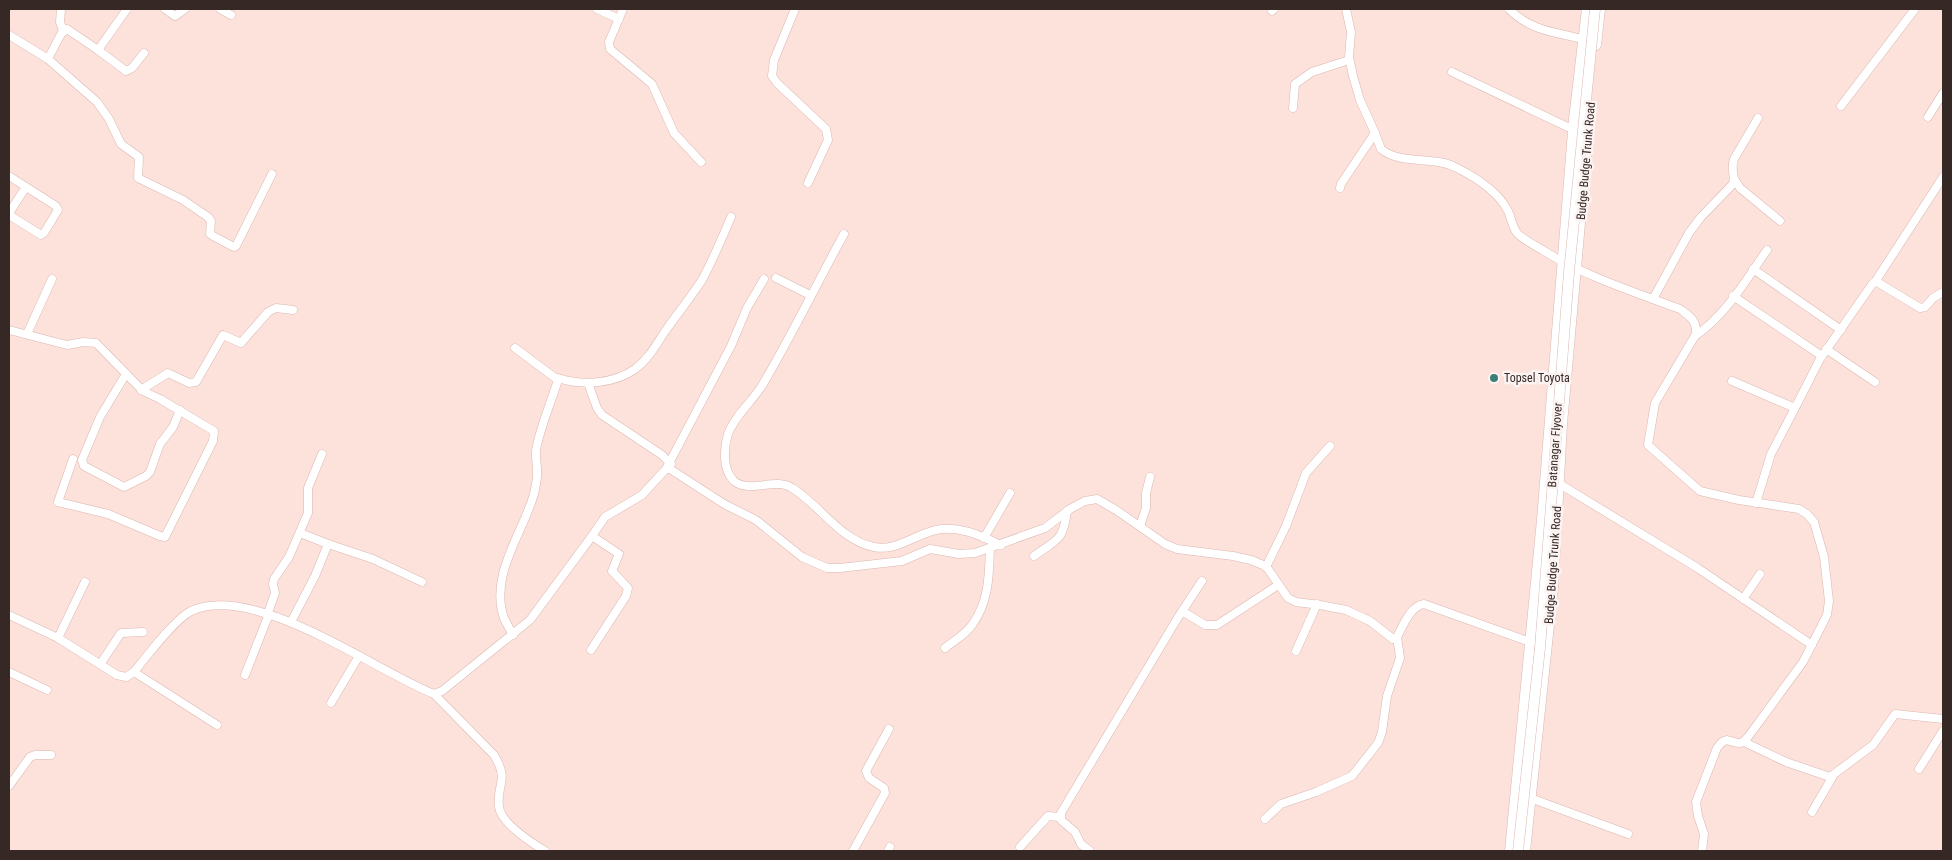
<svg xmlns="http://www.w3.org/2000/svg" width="1952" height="860" font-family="'Roboto Condensed',sans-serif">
  <rect width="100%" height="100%" fill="#fde1db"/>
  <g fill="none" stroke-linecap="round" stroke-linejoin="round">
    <!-- street casing -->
    <g stroke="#dab8b1" stroke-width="9">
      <g id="street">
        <polyline points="61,9 60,22 63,31"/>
        <polyline points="165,9 175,16 185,9"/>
        <polyline points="220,9 231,15"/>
        <polyline points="597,9 619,19"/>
        <polyline points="623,9 609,42 610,49 652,84 674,133 701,162"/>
        <polyline points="795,9 774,60 772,76 777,83 826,129 828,140 808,183"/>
        <path d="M1346,9L1351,32L1349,57L1353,76L1360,100L1375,133L1381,149C1402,166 1434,155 1457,168C1477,178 1498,191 1508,211C1512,219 1512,229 1519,235C1526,241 1536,246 1544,251C1587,277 1634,292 1680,309C1690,317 1697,320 1696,334L1655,403L1648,445L1700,491L1739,500L1799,509L1807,514L1814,522L1824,557L1829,601L1827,615L1803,662L1748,737C1741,746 1737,743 1727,740L1722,742L1717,748L1696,802L1698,816L1704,834L1702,851"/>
        <path d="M1509,9C1531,31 1554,32 1583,39"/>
        <polyline points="1272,11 1274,9"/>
        <polyline points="9,35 48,59 97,102 109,119 121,144 139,157 138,178 183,200 208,217 211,221 210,234 213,236 234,247 236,246 272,174"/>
        <polyline points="98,50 126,71 132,68 144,53"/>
        <polyline points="48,59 61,34 67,29 98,50 127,9"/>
        <polyline points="1452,72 1574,130"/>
        <polyline points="1841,106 1915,9"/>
        <polyline points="1293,108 1295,84 1312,72 1349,60"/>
        <polyline points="1928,117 1943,93"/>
        <polyline points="9,176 56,206 58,210 44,233 41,235 9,215"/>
        <polyline points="1735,180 1740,188 1780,221"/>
        <polyline points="1340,188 1341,184 1375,133"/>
        <polyline points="9,213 26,187"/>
        <path d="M844,234C817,283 792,335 763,384C753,401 735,415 728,434C724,447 722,470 734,481C750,494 775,477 792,488C820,505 841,541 874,547C895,552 916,534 936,530C959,525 981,536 1001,545"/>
        <polyline points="1753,269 1841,330"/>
        <polyline points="776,278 810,295"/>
        <polyline points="1875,282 1943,177"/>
        <polyline points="1733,296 1822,356"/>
        <path d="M1653,299L1689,233L1701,217L1733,184C1736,177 1730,170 1734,159L1758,118"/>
        <polyline points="9,330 67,345 83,342 96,343 143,391 160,399 214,431 213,441 165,537 160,536 108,514 58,502 73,459"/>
        <polyline points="27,334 52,279"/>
        <path d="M1695,336C1726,315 1746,280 1767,250"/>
        <polyline points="1826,349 1875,382"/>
        <polyline points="126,374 100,417 82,460 84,466 124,487 146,476 150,472 160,444 173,427 180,410"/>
        <path d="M558,378C582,386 614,384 635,369C649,359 657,343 666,330C678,313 691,297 702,280C713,260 722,238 731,217"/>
        <polyline points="1732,381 1795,408 1820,359 1873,283 1877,282 1920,308 1925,307 1933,298 1943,292"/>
        <polyline points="588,383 597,408 602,415 662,455 671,464"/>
        <polyline points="141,390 168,373 189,383 196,382 223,335 241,343 268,312 276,308 293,310"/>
        <polyline points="666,469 731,346 747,308 764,279"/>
        <polyline points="1558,483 1696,567 1812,645"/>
        <polyline points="1756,503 1771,454 1795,408"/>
        <polyline points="1140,526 1146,508 1146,493 1150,477"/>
        <polyline points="300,533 328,544"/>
        <polyline points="984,538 1010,493"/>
        <path d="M1034,556C1057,539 1063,542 1067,511"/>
        <polyline points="1266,567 1286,526 1306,473 1330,446"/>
        <polyline points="1743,599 1760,574"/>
        <polyline points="1182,611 1205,625 1217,625 1278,585"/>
        <polyline points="268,613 275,593 273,584 274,579 289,557 308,513 308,488 322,454"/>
        <path d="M9,615L58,638L117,675L126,677L134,672C147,656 174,620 191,611C254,582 374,670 434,694L442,691L530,620L592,536L605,517L642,495L666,469H670L724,504L756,520L802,557L827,568H840L902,561L930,549L959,554L975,553L1045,528L1070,509L1085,501L1097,499L1116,510L1165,544L1177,549L1233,556L1251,560L1263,565L1268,569L1288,598L1296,602L1320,605L1346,610L1370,621L1393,639L1397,637C1403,626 1410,606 1424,604L1530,642"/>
        <polyline points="291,622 315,576 328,544 373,559 422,582"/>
        <path d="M513,635C510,629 506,623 504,618C489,575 523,533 534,494C535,489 537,481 537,476C538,465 534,456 537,445C542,423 551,402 558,380L515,348"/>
        <polyline points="58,638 85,582"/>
        <path d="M945,648C954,641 966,634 972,625C989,602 989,576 990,548"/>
        <polyline points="591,650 626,596 628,588 612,571 619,554 592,536"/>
        <polyline points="1296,651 1317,604"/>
        <polyline points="101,663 121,633 143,632"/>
        <polyline points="9,672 47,690"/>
        <polyline points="134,672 217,725"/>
        <polyline points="245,675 269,614"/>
        <path d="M434,694L494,755C510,782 496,783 499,807C501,823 532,843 545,851"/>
        <polyline points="331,703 359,656"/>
        <polyline points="1744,742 1786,762 1830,777 1873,745 1895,714 1943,719"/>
        <polyline points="1919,769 1943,731"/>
        <polyline points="9,786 30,757 35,755 51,755"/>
        <polyline points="1530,798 1628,834"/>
        <polyline points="1812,812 1833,776"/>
        <polyline points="1265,819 1281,804 1316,792 1352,776 1378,743 1382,732 1387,696 1400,658 1397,637"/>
        <polyline points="1020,847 1048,816 1059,817"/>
        <polyline points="853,851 885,793 884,788 869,778 866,771 889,729"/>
        <polyline points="888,851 890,847"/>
        <polyline points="1090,851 1081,844 1075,832 1061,820 1061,813 1177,619 1202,581"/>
      </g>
    </g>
    <!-- secondary casing -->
    <g stroke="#dab8b1" stroke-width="11">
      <g id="secondary">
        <polyline points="1596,45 1600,9"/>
        <polyline points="1510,851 1542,520 1574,119 1587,9"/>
        <polyline points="1525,851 1553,587 1562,424 1589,122"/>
      </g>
    </g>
    <!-- street -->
    <use href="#street" stroke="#fff" stroke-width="8"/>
    <!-- secondary -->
    <use href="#secondary" stroke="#fff" stroke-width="10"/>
    <!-- secondary-bridge casing -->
    <g stroke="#dab8b1" stroke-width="11" stroke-linecap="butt">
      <polyline id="secondary-bridge" points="1518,851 1540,648 1569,272 1595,9"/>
    </g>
    <!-- secondary-bridge -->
    <use href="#secondary-bridge" stroke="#fff" stroke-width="10"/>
  </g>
  <!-- markers -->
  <circle fill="#3a8076" stroke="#fbf4f2" stroke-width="2" cx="1494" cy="378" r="5"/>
  <g text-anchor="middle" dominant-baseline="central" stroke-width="5" stroke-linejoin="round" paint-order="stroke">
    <!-- street labels -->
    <g font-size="12" fill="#352825" stroke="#fbf4f2">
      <text transform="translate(1586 161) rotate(-85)">Budge Budge Trunk Road</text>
      <text transform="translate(1555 445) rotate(-86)">Batanagar Flyover</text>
      <text transform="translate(1553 565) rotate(-86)">Budge Budge Trunk Road</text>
    </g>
    <!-- poi labels -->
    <g font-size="12" fill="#352825" stroke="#fbf4f2" text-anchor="start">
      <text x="1504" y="378">Topsel Toyota</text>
    </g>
  </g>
  <!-- border -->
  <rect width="1952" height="860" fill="none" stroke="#352825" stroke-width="20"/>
</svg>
